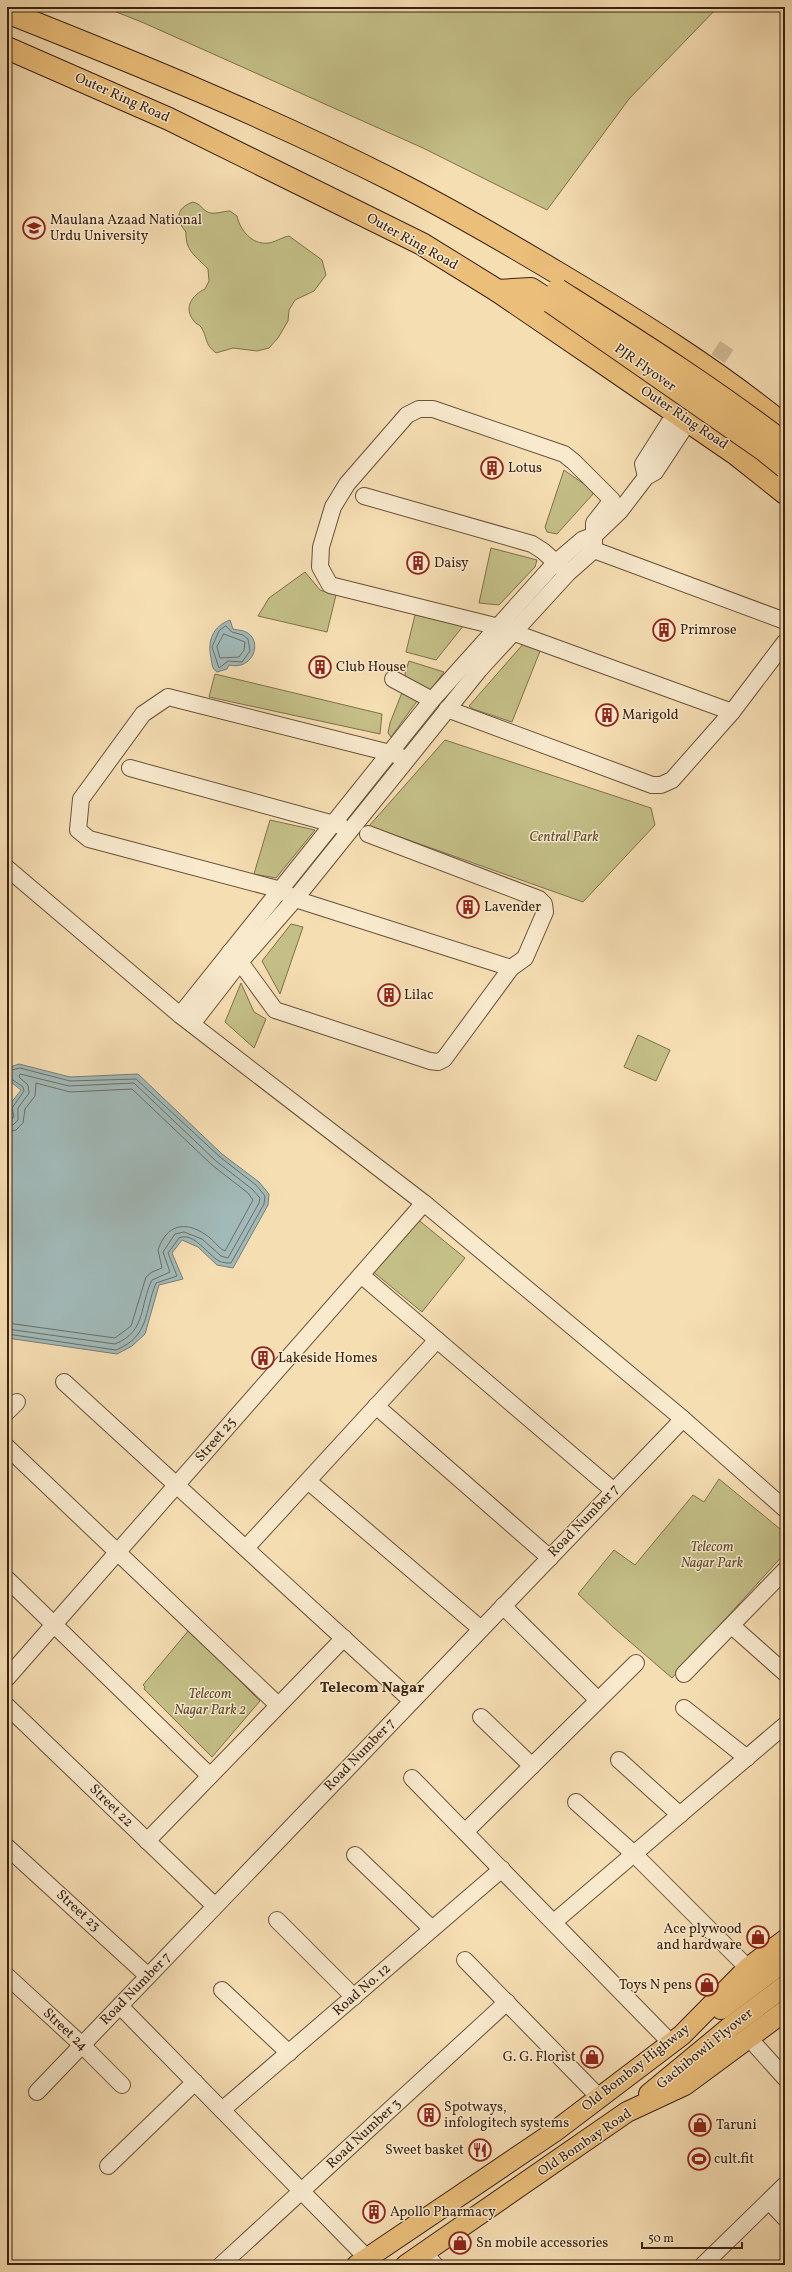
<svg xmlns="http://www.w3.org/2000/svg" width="792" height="2272" font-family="Vollkorn,serif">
  <rect width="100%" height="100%" fill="#f6deb3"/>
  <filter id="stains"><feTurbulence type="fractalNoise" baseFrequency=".005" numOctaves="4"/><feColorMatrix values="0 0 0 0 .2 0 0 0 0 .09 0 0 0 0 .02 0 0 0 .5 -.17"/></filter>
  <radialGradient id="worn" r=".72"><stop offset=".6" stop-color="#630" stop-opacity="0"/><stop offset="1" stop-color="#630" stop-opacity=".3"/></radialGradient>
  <!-- green -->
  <g fill="#c4bf87" stroke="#7f704c">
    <polygon points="104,7 718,7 629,99 547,210 423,148 144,23"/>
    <path d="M193,202C202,205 200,207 206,211C212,216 223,211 230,211L237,216C240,230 252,245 268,243C274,243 282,237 289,236L322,260L326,275L314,291L295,300L289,310L288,321L278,338L269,348L257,351L233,348L216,353C204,344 208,338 201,327C199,324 195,324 194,321C183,308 192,295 205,289L209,281L208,269C196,256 185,251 186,232C175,219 176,208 193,202Z"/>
    <polygon points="564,470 591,489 593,494 557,534 547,532 545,527"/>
    <polygon points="491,548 537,560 535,567 499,605 479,603"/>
    <polygon points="305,572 320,590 336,595 327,632 258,616 269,598"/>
    <polygon points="415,615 464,625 436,660 406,652"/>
    <polygon points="531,635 544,641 512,722 473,709 469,706"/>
    <polygon points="409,661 444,672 428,693 406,681 405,673"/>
    <polygon points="215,674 382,714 380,734 209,697"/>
    <polygon points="403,690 420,697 391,737 388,733 390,723"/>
    <polygon points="445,740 651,808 655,825 583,902 369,826"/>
    <polygon points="270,820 315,830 276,878 254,874"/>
    <polygon points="291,924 303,927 280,994 262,961"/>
    <polygon points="241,983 254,1012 266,1019 254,1048 225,1022"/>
    <polygon points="638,1035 670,1050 656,1081 624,1067"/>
    <polygon points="416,1218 465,1258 422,1312 371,1270"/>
    <polygon points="719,1479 785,1533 785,1553 672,1678 614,1628 578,1594 614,1550 635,1565 693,1495 704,1502"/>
    <polygon points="189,1630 260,1701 212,1757 144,1689 145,1687 143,1685"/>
  </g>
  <!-- water -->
  <g fill="#a1b9b8" stroke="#787d75">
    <path d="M230,620L233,629C237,630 242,630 246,632C263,640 254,671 229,665L227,669L217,672C212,669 212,664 211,658C207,641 213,626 230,620Z"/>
    <polygon points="19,1064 70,1077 138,1074 222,1154 259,1182 269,1194 268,1205 233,1268 217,1265 198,1247 182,1240 172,1253 183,1279 159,1285 145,1334 132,1346 117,1354 7,1338 7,1119 11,1114 7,1108 21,1090 7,1079 7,1068"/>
  </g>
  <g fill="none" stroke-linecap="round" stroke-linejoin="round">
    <!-- shore -->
    <g stroke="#6e6e64" stroke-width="1">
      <polygon points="226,626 232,632 243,635 248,639 250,651 242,662 228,661 219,668 212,647 219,631"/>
      <polygon points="224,634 245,642 244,650 239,657 220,658 217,647"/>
      <path d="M7,1071L20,1068L70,1081L136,1079L220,1157L256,1185L265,1196L264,1204L231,1263C228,1263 222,1263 219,1261C208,1255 193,1231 179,1238L168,1253L177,1276L156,1283C144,1312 150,1336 116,1350L7,1334"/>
      <polyline points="7,1076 23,1087 24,1091 12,1108 14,1117 7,1121"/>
      <path d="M7,1126L13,1125L18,1120V1108L29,1093L28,1085L19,1077L20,1074L69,1086L134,1083L216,1161L252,1189L260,1198L259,1203L228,1258L221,1256L202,1239L184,1232L175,1234L163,1252L170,1272L152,1280C139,1306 147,1331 115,1344L7,1329"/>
      <path d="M7,1132L16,1130L23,1123L25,1109L35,1096L36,1083L70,1092L132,1089L212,1165L248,1193L253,1200L225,1251C218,1248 213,1239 206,1235C185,1220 166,1225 158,1250L162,1268L152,1272L146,1277L131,1326L115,1338L7,1323"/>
    </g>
    <!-- minor-tunnel -->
    <polyline stroke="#d0b892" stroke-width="16" stroke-dasharray="16 8" stroke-linecap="butt" points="705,379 729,342"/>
    <!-- minor casing -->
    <g stroke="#695139" stroke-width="18">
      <g id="minor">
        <polyline points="364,496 532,544 543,551 563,569"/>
        <polyline points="594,550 785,621"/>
        <polyline points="393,679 432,700"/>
        <polyline points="447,709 652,785 661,785 672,780 732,712 785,642"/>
        <polyline points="130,768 341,826"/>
        <polyline points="368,834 539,899 544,904 545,912 525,958 511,968"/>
        <polyline points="7,868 180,1015 424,1203 683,1419 785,1509"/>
        <polyline points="230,952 240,962 275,1010 430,1061 438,1062 444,1059 511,968 295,899 281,890 89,839 78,830 81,799 143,714 168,697 390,753 407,759"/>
        <polyline points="180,1015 432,700 555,563 582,540 595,535 620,511 646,477 655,472 682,431 679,421 669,423 643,464 646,477"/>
        <polyline points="192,1024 240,962 295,899 479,670 568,573 594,550 594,523 612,500 574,462 564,454 433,409 419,409 407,415 347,484 333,507 321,547 320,567 330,585 499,627 515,633 732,712"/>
        <polyline points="361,1275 614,1491"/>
        <polyline points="64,1382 412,1701"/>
        <polyline points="376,1406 550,1558"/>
        <polyline points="7,1412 17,1402"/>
        <polyline points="7,1447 278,1705"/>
        <polyline points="308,1481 481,1629"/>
        <polyline points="246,1548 437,1340"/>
        <polyline points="7,1579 210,1776"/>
        <polyline points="503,1606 598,1700"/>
        <polyline points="732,1626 785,1673"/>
        <polyline points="684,1674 785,1570"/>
        <polyline points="7,1678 424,1203"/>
        <polyline points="7,1706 215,1906"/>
        <polyline points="684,1708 747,1758"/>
        <polyline points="481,1717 532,1766"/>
        <polyline points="619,1760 680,1815"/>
        <polyline points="412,1778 671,2043"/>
        <polyline points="576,1802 634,1854 748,1968"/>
        <polyline points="465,1832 636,1663"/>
        <polyline points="147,1841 344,1638"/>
        <polyline points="7,1847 148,1976"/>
        <polyline points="355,1855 432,1929"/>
        <polyline points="277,1920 354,1997"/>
        <polyline points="554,1922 785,1725"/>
        <polyline points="465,1960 599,2097"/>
        <polyline points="7,1976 82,2045 122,2085"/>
        <polyline points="222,1990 289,2053"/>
        <polyline points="120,2006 367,2258"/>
        <polyline points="749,2038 785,2078"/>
        <polyline points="37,2092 683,1419"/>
        <polyline points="222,2110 502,1869"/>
        <polyline points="108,2166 195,2082"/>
        <polyline points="769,2201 785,2218"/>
        <polyline points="424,2252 435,2265"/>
        <polyline points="221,2265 507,2002"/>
        <polyline points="703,2265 785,2185"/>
      </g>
    </g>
    <!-- major casing -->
    <g stroke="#3a2210" stroke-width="22">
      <g id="major">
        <polyline points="721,2009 785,1961"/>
        <polyline points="649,2094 730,2027 785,1986"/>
        <polyline points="357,2265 554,2132 682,2035 748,1968 785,1940"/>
        <polyline points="406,2265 627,2112 685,2085 785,2011"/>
      </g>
    </g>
    <!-- highway casing -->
    <g stroke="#3a2210" stroke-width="24">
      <g id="highway">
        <path d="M7,12C138,64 268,117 394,181C451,210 506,242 561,275C638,321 715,369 785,426"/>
        <polyline points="7,48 169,119 422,244 498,291 608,366 736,454 785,493"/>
        <polyline points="498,291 531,289 551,302"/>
      </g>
    </g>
    <!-- minor -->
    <use href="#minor" stroke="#f9eace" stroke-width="16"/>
    <!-- major -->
    <use href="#major" stroke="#ebbf7a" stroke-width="20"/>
    <!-- highway -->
    <use href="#highway" stroke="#ebbf7a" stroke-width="22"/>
    <!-- highway-bridge casing -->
    <g stroke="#3a2210" stroke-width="24" stroke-linecap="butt">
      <g id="highway-bridge">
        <path d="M558,290C635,339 713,388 785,444"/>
        <polyline points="551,302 764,450 785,467"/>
      </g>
    </g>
    <!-- highway-bridge -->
    <use href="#highway-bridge" stroke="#ebbf7a" stroke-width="22"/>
  </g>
  <!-- icons -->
  <defs>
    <g id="university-ring" transform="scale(1.15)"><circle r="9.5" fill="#f9eace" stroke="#8f2418" stroke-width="1.5"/><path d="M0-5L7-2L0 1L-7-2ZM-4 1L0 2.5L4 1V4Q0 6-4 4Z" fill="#8f2418"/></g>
    <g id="building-ring" transform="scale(1.15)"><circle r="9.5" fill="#f9eace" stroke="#8f2418" stroke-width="1.5"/><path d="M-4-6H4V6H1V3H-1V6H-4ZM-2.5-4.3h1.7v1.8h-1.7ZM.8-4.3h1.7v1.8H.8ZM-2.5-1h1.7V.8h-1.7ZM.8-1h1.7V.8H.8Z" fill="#8f2418"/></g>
    <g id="shop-ring" transform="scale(1.15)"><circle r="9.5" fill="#f9eace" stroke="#8f2418" stroke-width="1.5"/><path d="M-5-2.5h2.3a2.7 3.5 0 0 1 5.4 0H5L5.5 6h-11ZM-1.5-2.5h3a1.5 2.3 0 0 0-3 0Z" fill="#8f2418"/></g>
    <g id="restaurant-ring" transform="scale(1.15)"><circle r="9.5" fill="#f9eace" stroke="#8f2418" stroke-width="1.5"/><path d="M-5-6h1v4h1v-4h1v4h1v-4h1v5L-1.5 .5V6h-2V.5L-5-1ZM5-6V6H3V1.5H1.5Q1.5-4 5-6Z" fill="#8f2418"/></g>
    <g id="stadium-ring" transform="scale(1.15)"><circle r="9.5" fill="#f9eace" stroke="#8f2418" stroke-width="1.5"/><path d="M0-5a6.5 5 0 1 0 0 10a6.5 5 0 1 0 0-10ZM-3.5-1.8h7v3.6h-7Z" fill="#8f2418"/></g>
  </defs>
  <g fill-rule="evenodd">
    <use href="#university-ring" x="34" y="228"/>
    <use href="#building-ring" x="492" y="468"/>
    <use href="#building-ring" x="418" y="563"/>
    <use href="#building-ring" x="664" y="630"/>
    <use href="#building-ring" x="320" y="667"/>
    <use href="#building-ring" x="607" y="715"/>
    <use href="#building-ring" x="468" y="907"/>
    <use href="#building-ring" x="389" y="995"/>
    <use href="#building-ring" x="263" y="1358"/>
    <use href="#shop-ring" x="758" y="1937"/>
    <use href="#shop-ring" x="707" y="1985"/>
    <use href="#shop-ring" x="592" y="2057"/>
    <use href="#building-ring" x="429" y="2115"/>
    <use href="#shop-ring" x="700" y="2125"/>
    <use href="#restaurant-ring" x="480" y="2150"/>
    <use href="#stadium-ring" x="699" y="2159"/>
    <use href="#building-ring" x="374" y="2212"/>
    <use href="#shop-ring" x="460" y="2243"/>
  </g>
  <g text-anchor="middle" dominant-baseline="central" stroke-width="3" stroke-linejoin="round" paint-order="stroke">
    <!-- street labels -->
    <g font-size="14" fill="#3a2210" stroke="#f9eace">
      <text transform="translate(122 98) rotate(24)">Outer Ring Road</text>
      <text transform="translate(412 242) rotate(29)">Outer Ring Road</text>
      <text transform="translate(645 368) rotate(35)">PJR Flyover</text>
      <text transform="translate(684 418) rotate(34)">Outer Ring Road</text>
      <text transform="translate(216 1440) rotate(-49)">Street 25</text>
      <text transform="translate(584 1521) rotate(-46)">Road Number 7</text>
      <text transform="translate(360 1755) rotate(-46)">Road Number 7</text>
      <text transform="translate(111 1806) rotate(44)">Street 22</text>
      <text transform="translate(78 1911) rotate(42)">Street 23</text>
      <text transform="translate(136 1989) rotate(-46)">Road Number 7</text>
      <text transform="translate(362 1990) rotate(-41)">Road No. 12</text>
      <text transform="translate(65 2030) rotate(43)">Street 24</text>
      <text transform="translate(705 2049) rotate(-39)">Gachibowli Flyover</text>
      <text transform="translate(636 2068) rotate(-38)">Old Bombay Highway</text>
      <text transform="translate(364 2134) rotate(-43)">Road Number 3</text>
      <text transform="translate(585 2143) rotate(-34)">Old Bombay Road</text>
    </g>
    <!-- poi labels -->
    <g font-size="14" fill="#3a2210" stroke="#f9eace" text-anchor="start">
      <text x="50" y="220">Maulana Azaad National<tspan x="50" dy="16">Urdu University</tspan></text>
      <text x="508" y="468">Lotus</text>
      <text x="434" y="563">Daisy</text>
      <text x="680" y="630">Primrose</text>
      <text x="336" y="667">Club House</text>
      <text x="622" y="715">Marigold</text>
      <text x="484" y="907">Lavender</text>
      <text x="404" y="995">Lilac</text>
      <text x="278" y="1358">Lakeside Homes</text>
      <text x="742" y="1929" text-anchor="end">Ace plywood<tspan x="742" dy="16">and hardware</tspan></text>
      <text x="692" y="1985" text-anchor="end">Toys N pens</text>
      <text x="576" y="2057" text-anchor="end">G. G. Florist</text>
      <text x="444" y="2107">Spotways,<tspan x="444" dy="16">infologitech systems</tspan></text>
      <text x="716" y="2125">Taruni</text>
      <text x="464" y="2150" text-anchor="end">Sweet basket</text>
      <text x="714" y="2159">cult.fit</text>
      <text x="390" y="2212">Apollo Pharmacy</text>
      <text x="476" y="2243">Sn mobile accessories</text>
    </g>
    <!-- park labels -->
    <g font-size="14" font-style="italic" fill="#5c492e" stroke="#f9eace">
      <text x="564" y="837">Central Park</text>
      <text x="712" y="1547">Telecom<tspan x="712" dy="16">Nagar Park</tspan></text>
      <text x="210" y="1694">Telecom<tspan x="210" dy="16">Nagar Park 2</tspan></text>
    </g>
    <!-- neighbourhood labels -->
    <g font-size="15" font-weight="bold" fill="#3a2210" stroke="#f9eace">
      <text x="372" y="1688">Telecom Nagar</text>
    </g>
  </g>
  <!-- margin -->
  <rect width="792" height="2272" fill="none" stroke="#f6deb3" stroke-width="24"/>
  <rect x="8" y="8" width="776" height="2256" fill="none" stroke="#3a2210" stroke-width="2"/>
  <rect x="12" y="12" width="768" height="2248" fill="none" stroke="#3a2210"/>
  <!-- scale -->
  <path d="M642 2242v6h100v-6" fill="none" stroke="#3a2210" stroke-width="2"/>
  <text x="648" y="2242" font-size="12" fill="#3a2210" stroke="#f9eace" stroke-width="3" paint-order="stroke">50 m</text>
  <rect width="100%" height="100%" filter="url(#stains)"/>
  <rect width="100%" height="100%" fill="url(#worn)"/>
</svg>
